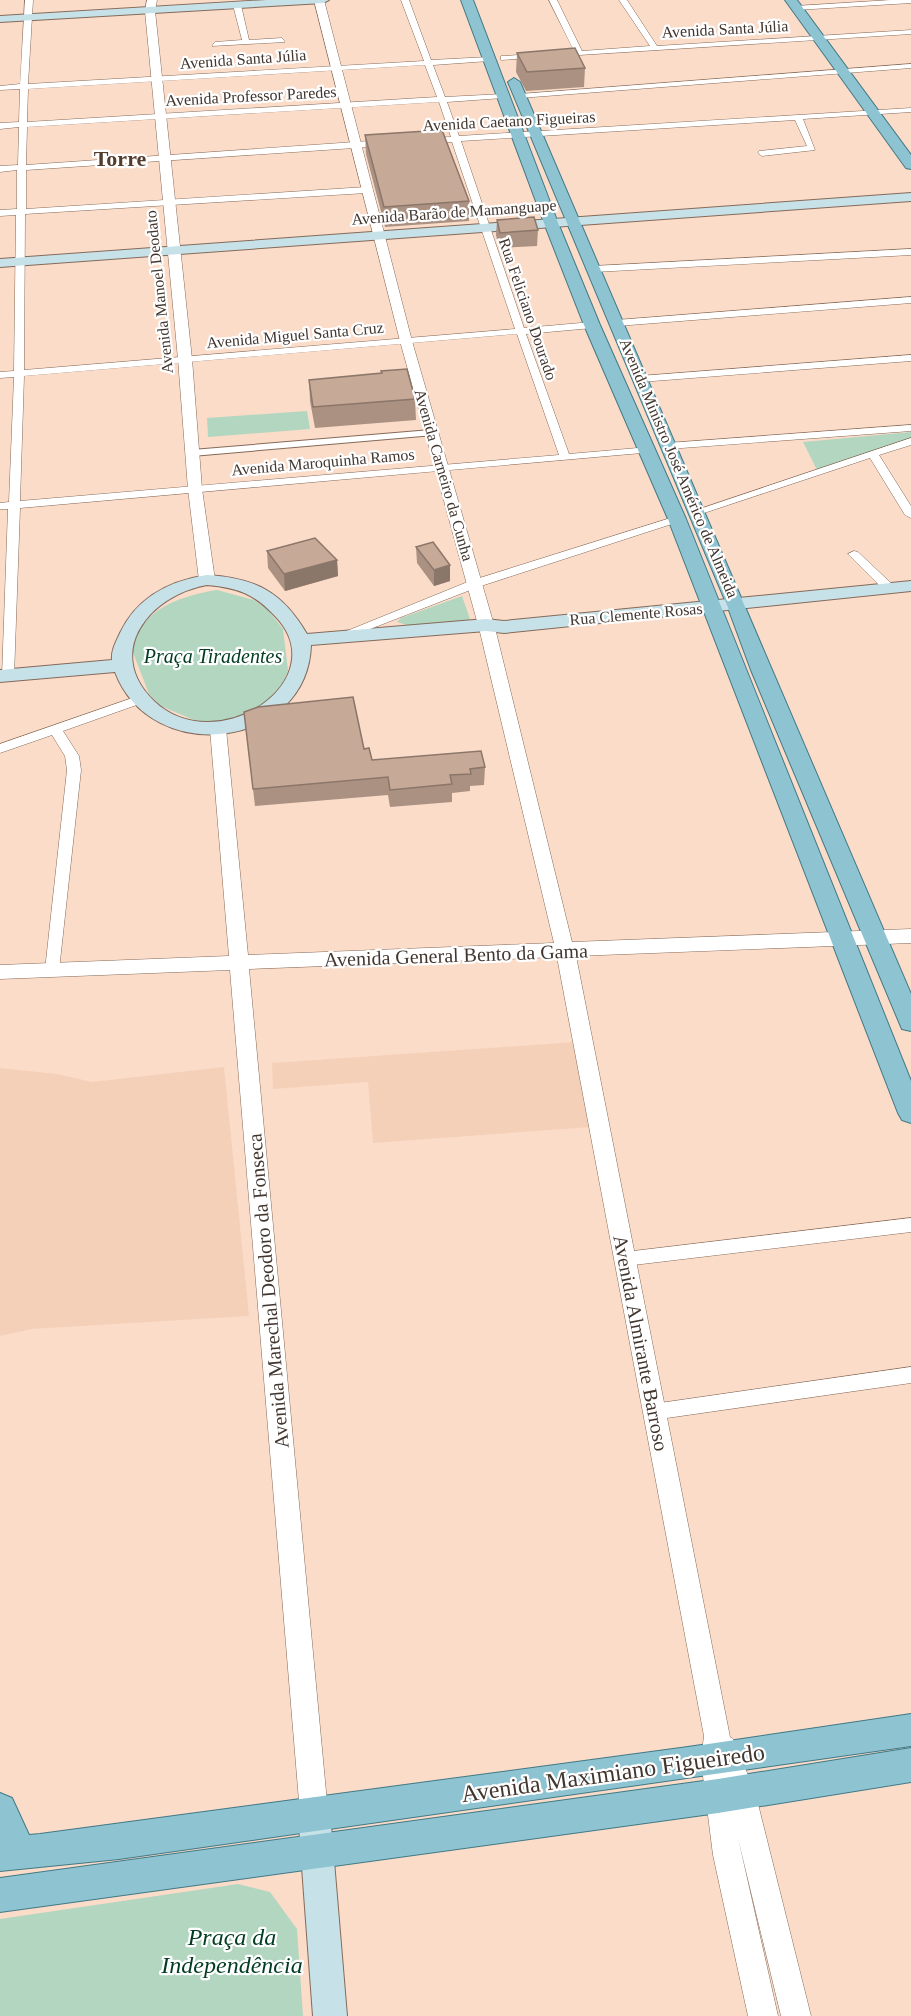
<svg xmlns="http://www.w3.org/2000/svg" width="911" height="2016" font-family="'Times New Roman',serif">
  <rect width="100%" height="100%" fill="#fbdcc9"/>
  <!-- built -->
  <g fill="#f5d0b8">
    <polygon points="575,1042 591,1127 373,1143 368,1082 273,1089 272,1063"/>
    <polygon points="224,1067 249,1316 32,1329 0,1336 0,1068 57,1074 92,1082"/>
  </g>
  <!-- green -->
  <g fill="#b2d6bf">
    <polygon points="307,411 310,429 208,437 207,418"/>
    <polygon points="911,432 911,438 817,470 803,442"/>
    <path d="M217,590L254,600L268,610L283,629L288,670L281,690L257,710L216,724L196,721L161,706L149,694L132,650C135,643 137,634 141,628C155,604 191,594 217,590Z"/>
    <polygon points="462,596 471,622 410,626 397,622 401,618"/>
    <polygon points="238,1884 270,1892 297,1929 303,2016 0,2016 0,1919"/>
  </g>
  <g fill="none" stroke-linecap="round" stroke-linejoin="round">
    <!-- pedestrian casing -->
    <g stroke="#856a59" stroke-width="2">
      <polygon id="pedestrian" points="431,430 434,431 434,435 192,456 188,453 192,450"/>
    </g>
    <!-- minor casing -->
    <g stroke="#856a59" stroke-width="1">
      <g id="minor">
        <path d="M25,0H33L28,84L424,61L401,0H409L431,60L489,57L493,59L489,61L433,65L445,97L503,94L507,96L503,98L447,102L459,136L911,108V112L803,119L815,150L762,156L758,153L759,151L807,146L795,120L461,141L524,328L592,322L597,325L592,328L526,334L569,454L649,447L654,450L653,452L20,508L14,676L8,680L2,676L8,509H0V503L9,502L14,377L0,378V372L14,371L16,215L0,216V210L17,209V170L0,172V166L18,165L19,127L0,129V123L19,122L20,89L0,90V86L20,84ZM425,65L437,97L27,122L28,89ZM439,102L451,137L426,138L422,141L426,144L452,142L515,329L24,370L25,214L366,193L370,190L366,187L26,209V170L384,146L388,143L384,140L26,165L27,127ZM517,334L559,455L20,501L24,376Z"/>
        <polygon points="549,0 557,0 582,51 650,46 619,0 627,0 657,46 911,30 911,34 501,60 501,56 504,56 574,51"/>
        <polygon points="891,0 911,0 911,3 796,10 792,8 796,6"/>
        <polygon points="237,3 241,5 249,40 282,38 285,42 212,46 215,42 242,40 233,5"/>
        <polygon points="911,64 911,68 520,98 516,96 520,94"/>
        <polygon points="911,249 911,255 594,272 589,269 594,266"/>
        <polygon points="911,297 911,303 617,326 612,323 617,320"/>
        <polygon points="911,355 911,361 640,382 635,379 640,376"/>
        <polygon points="911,425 911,431 668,449 663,446 668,443"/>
        <polygon points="911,438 911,445 879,455 911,506 911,518 905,515 870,458 701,514 693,514 691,512"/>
        <polygon points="677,516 681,517 681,521 478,587 347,638 343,639 337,635 470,581"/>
        <polygon points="854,551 858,552 893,585 893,591 885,591 848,554"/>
        <polygon points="141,695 145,696 145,702 63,731 79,756 81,770 59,970 57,974 47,974 45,970 67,770 65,756 52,735 0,753 0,744"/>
        <polygon points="911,1218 911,1232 625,1266 619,1264 617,1259 619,1254 625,1252"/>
        <polygon points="911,1367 911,1383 653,1420 647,1418 644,1412 647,1406 653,1404"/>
      </g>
    </g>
    <!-- tertiary casing -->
    <g stroke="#856a59" stroke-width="1">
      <g id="tertiary">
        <polygon points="147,0 157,0 155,11 192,359 202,489 215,580 207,585 199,580 188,489 178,359 145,11"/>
        <polygon points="314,0 324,0 412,341 496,632 572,942 911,929 911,943 576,956 730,1737 733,1739 755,1792 811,2016 781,2016 738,1838 778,2016 748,2016 713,1855 701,1760 704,1736 557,957 249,969 328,1813 324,1823 314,1827 304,1823 300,1813 230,970 0,979 0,965 229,956 210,729 218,723 226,729 248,955 554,943 480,632 400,341"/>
      </g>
    </g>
    <!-- secondary casing -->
    <g stroke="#856a59" stroke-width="2">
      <g id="secondary">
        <polygon points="266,0 329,0 323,3 0,22 0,16"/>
        <polygon points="911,193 911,201 0,267 0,259"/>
        <path d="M207,575C255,578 282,591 307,634L486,619L504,621L911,581V591L504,633L486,631L311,645C308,749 151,768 115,672L0,682V670L112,660C111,650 116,642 120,633C137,597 169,581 207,575ZM207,585C238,588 253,593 275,616C337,680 217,761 154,701C103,652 150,595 207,585Z"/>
        <polygon points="314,1797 325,1802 330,1813 347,2016 313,2016 298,1813 303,1802"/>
      </g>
    </g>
    <!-- primary casing -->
    <g stroke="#427884" stroke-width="2">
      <g id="primary">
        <polygon points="461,0 473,0 558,223 600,325 686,519 911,1081 911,1123 902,1120 898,1113 668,519 584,325 544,223"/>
        <polygon points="785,0 797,0 911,155 911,169 906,168"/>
        <polygon points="514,78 520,82 911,994 911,1031 902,1029 899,1022 751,670 727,605 508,82"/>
        <polygon points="911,1714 911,1746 119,1859 0,1871 0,1793 12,1798 29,1835 40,1834 688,1747"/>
        <polygon points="911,1748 911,1782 718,1813 0,1912 0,1878 718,1779"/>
      </g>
    </g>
    <!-- pedestrian -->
    <use href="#pedestrian" fill="#fff" fill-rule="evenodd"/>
    <!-- minor -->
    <use href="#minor" fill="#fff" fill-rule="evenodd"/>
    <!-- tertiary -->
    <use href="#tertiary" fill="#fff" fill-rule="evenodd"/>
    <!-- secondary -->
    <use href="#secondary" fill="#c6e1e8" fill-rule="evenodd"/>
    <!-- primary -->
    <use href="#primary" fill="#8ec4d1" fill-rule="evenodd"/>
  </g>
  <!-- wall -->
  <g fill="#ab9182">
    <polygon points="517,53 585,68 584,87 526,91 516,72"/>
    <polygon points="365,135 469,201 469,221 385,227 366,154"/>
    <polygon points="497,220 538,230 537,246 499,248 496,235"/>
    <polygon points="381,371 415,399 416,420 315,428 310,401 309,380 381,374"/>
    <polygon points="416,547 450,565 450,581 434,586 417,563"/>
    <polygon points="267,551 337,560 338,576 285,591 268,568"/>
    <polygon points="244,712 372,760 485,767 484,785 470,786 470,791 452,793 452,802 390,807 388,795 255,806"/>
  </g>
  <!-- shaded-wall -->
  <g fill="#8b766a">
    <polygon points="337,560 338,576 285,591 284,574"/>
    <polygon points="450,565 450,581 434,586 434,570"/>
  </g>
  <!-- building -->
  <g fill="#c7a997" stroke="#8b766a" stroke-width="1.5">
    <polygon points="575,48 585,68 527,72 517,53"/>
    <polygon points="442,130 469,201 384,207 365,135"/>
    <polygon points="534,217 538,230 500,233 497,220"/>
    <polygon points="407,369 415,399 313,407 309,380 382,373 381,371"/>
    <polygon points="315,538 337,560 284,574 267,551"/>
    <polygon points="433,542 450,565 434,570 416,547"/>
    <polygon points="353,697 364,749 369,748 372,760 481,751 485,767 470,769 471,774 450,775 452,784 390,790 388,777 253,789 244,712 258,707"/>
  </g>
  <g text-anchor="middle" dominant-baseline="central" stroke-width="4.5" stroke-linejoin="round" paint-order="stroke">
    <!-- far-street labels -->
    <g font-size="16" fill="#42362f" stroke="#fff">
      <text transform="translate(725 29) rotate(-3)">Avenida Santa Júlia</text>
      <text transform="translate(243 59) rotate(-4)">Avenida Santa Júlia</text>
      <text transform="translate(251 96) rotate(-3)">Avenida Professor Paredes</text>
      <text transform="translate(509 121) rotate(-3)">Avenida Caetano Figueiras</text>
      <text transform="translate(454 212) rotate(-4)">Avenida Barão de Mamanguape</text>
      <text transform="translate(159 292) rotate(-96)">Avenida Manoel Deodato</text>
      <text transform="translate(528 309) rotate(71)">Rua Feliciano Dourado</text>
      <text transform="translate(295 335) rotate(-5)">Avenida Miguel Santa Cruz</text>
      <text transform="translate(323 462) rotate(-5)">Avenida Maroquinha Ramos</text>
      <text transform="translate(679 468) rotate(67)">Avenida Ministro José Américo de Almeida</text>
      <text transform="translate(444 475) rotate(74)">Avenida Carneiro da Cunha</text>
      <text transform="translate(636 614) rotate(-5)">Rua Clemente Rosas</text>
    </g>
    <!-- park labels -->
    <g font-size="20" font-style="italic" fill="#013b22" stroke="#fff">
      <text x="213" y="656">Praça Tiradentes</text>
    </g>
    <!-- street labels -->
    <g font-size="20" fill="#42362f" stroke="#fff">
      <text transform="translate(456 955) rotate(-2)">Avenida General Bento da Gama</text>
      <text transform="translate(268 1291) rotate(-95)">Avenida Marechal Deodoro da Fonseca</text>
      <text transform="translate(641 1343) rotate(79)">Avenida Almirante Barroso</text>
    </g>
    <!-- far-district labels -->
    <g font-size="22" font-weight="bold" fill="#543c2c" stroke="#fff">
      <text x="120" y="158">Torre</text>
    </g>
    <!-- near-street labels -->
    <g font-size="24" fill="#42362f" stroke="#fff">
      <text transform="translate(613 1773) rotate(-8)">Avenida Maximiano Figueiredo</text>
    </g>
    <!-- near-park labels -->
    <g font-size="24" font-style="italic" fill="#013b22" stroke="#fff">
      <text x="232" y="1937">Praça da<tspan x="232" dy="28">Independência</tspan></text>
    </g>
  </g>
</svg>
